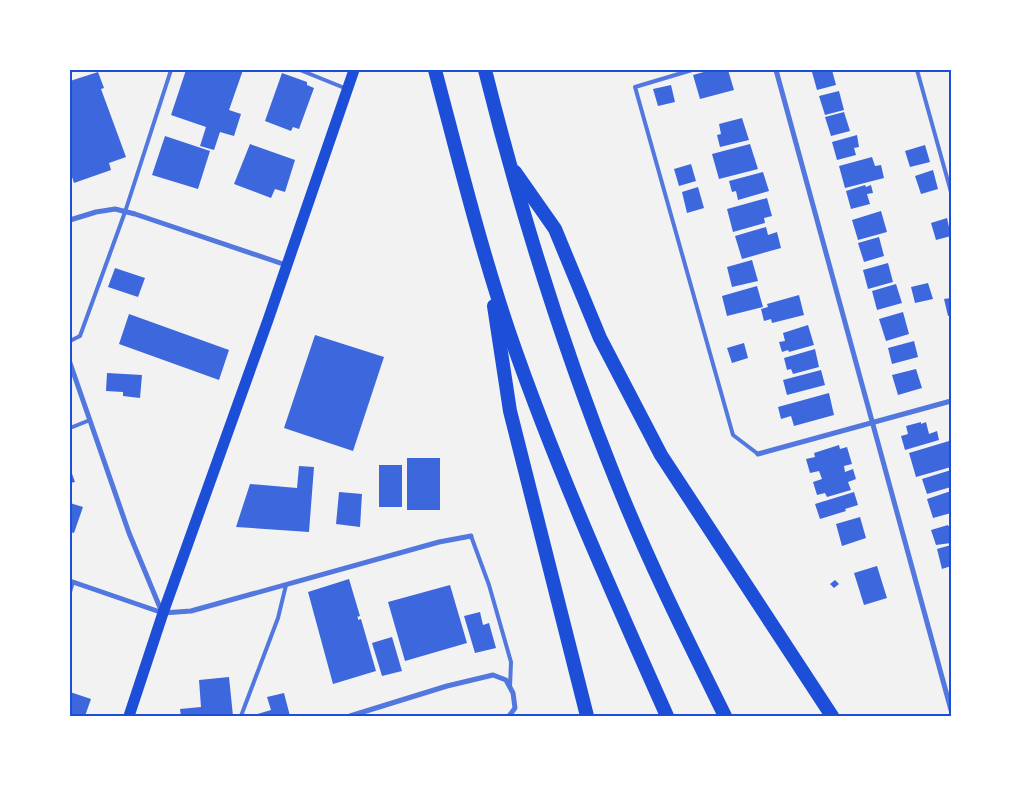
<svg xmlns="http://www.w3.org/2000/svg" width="1021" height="786" font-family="Poppins,sans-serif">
  <rect width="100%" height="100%" fill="#f2f2f2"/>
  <!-- building -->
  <g fill="#3d67dc">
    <polygon points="186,70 243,70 229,110 241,114 234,136 220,132 214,150 200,146 206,127 171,115"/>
    <polygon points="711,70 728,70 734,90 700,99 693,75"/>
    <polygon points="821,70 832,70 836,85 817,90 812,72"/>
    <polygon points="98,72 104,88 101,89 126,157 109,163 111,170 74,183 70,171 70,81"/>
    <polygon points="282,73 307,82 307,85 314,88 299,129 293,127 291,131 265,121"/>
    <polygon points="671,85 675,102 658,106 653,89"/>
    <polygon points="839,91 844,110 825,115 819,96"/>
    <polygon points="844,112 850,131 831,136 825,117"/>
    <polygon points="742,118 749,140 720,147 717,135 721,134 719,124"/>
    <polygon points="857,135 859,147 854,148 856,155 837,160 832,142"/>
    <polygon points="165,136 210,151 198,189 152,175"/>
    <polygon points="250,144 295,160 285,192 275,189 271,198 234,184"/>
    <polygon points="750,144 758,169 719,179 712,154"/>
    <polygon points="925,145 930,162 910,167 905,151"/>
    <polygon points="872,157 875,166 881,165 884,178 845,188 839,166"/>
    <polygon points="691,164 696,181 679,186 674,169"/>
    <polygon points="933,170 938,189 921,194 915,176"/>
    <polygon points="763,172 769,191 738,200 736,191 732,192 729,181"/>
    <polygon points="865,185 866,187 871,185 873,193 867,194 870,204 851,209 846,191"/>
    <polygon points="698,187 704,208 687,213 682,192"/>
    <polygon points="767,198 772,216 764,218 765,223 733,232 727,209"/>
    <polygon points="881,211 887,232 858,240 852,220"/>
    <polygon points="947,218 951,236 936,240 931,223"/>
    <polygon points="766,227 768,235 777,232 781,248 742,259 735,236"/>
    <polygon points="879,237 884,256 864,262 858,243"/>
    <polygon points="752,260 758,281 732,287 727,267"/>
    <polygon points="888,263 893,282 868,289 863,270"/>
    <polygon points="115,268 145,278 138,297 108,287"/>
    <polygon points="928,283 933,299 915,303 911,287"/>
    <polygon points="896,284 902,303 877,310 872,291"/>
    <polygon points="757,286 763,307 727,316 722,296"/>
    <polygon points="799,295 804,315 772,323 771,319 764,321 761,309 768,307 767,304"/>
    <polygon points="951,298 951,315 948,316 944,299"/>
    <polygon points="903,312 909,334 886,341 879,319"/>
    <polygon points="129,314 229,350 219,380 119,344"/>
    <polygon points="808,325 814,345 789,352 788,350 782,352 779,342 785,341 783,333"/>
    <polygon points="315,335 384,357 353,451 284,428"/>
    <polygon points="914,341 918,357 892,364 888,348"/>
    <polygon points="744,343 748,358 732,363 727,348"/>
    <polygon points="815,349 819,367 793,374 791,369 787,370 784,358"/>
    <polygon points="916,369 922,388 898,395 892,375"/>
    <polygon points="821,370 825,385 787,395 783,380"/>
    <polygon points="107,373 142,375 140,398 123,396 123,392 106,391"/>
    <polygon points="829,393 834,415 794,426 791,416 781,419 778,407"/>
    <polygon points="921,422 921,424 926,422 929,434 937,431 939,440 905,450 901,436 908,434 906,426"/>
    <polygon points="949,441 951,449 951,467 916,477 909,453"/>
    <polygon points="839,445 840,449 847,447 852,464 844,466 845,472 853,469 856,479 848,482 851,490 827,497 825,493 817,495 813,482 822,479 819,471 810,473 806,459 815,457 814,453"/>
    <rect x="407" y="458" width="33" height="52"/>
    <rect x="379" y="465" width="23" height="42"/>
    <polygon points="299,466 314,467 309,532 236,527 250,484 297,488"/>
    <polygon points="70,468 75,482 70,483"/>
    <polygon points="951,470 951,487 927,494 922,479"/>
    <polygon points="951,491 951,513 933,518 927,499"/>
    <polygon points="339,492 362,494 360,527 336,524"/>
    <polygon points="854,492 858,505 845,509 846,511 820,519 815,504"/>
    <polygon points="70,503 83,507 74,533 70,532"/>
    <polygon points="860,517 866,538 842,546 836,524"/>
    <polygon points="948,525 948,526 951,525 951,543 936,545 931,530"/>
    <polygon points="951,545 951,566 942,569 937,549"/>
    <polygon points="877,566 887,598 864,605 854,573"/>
    <polygon points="349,579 360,616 357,617 358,618 358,620 361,619 376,671 333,684 308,592"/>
    <polygon points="835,580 839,584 834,588 830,584"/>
    <polygon points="450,585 467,643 405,661 388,602"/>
    <polygon points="480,612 483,625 489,623 496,648 475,653 464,616"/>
    <polygon points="392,637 402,671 382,676 372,643"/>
    <polygon points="229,677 233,716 181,716 180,709 201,707 199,680"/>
    <polygon points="70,692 91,699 85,716 70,716"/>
    <polygon points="284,693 290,716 251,716 271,710 267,697"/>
  </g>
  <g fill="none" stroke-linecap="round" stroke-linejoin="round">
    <!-- service -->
    <g stroke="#5277de" stroke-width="4">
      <polyline points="300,70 347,89"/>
      <polyline points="692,70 635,87 733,435 758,454"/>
      <polyline points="917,70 951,192"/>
      <polyline points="70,341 80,336 125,212 171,70"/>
      <polyline points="70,428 90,420"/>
      <polyline points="471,536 489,585 511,662 510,687"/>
      <polyline points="70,592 73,582"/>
      <polyline points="241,716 278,618 286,585"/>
    </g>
    <!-- minor -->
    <g stroke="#5277de" stroke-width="5">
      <polyline points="776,70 951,710"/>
      <polyline points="70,220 96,212 115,209 135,214 286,265"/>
      <polyline points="70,363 129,533 161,610"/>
      <polyline points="758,454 951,401"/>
      <polyline points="70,581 163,613 191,611 439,542 471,536"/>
      <polyline points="350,716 447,686 493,675 506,680 513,693 515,708 509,716"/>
    </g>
    <!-- primary -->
    <polyline stroke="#1d4ed8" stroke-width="11" points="129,716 163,613 268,320 354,70"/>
    <!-- motorway -->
    <g stroke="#1d4ed8" stroke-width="14">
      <path d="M435,70C458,157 480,246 509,332C554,463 611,590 667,716"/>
      <path d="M485,70C520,210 563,349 617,483C649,563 687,639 725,716"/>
      <polyline points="515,172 555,229 600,338 661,455 832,716"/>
      <polyline points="494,306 510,411 587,716"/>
    </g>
  </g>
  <!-- border -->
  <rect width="1021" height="786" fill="none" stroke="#ffffff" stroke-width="142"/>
  <rect x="71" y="71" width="879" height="644" fill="none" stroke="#1d4ed8" stroke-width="2"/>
</svg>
